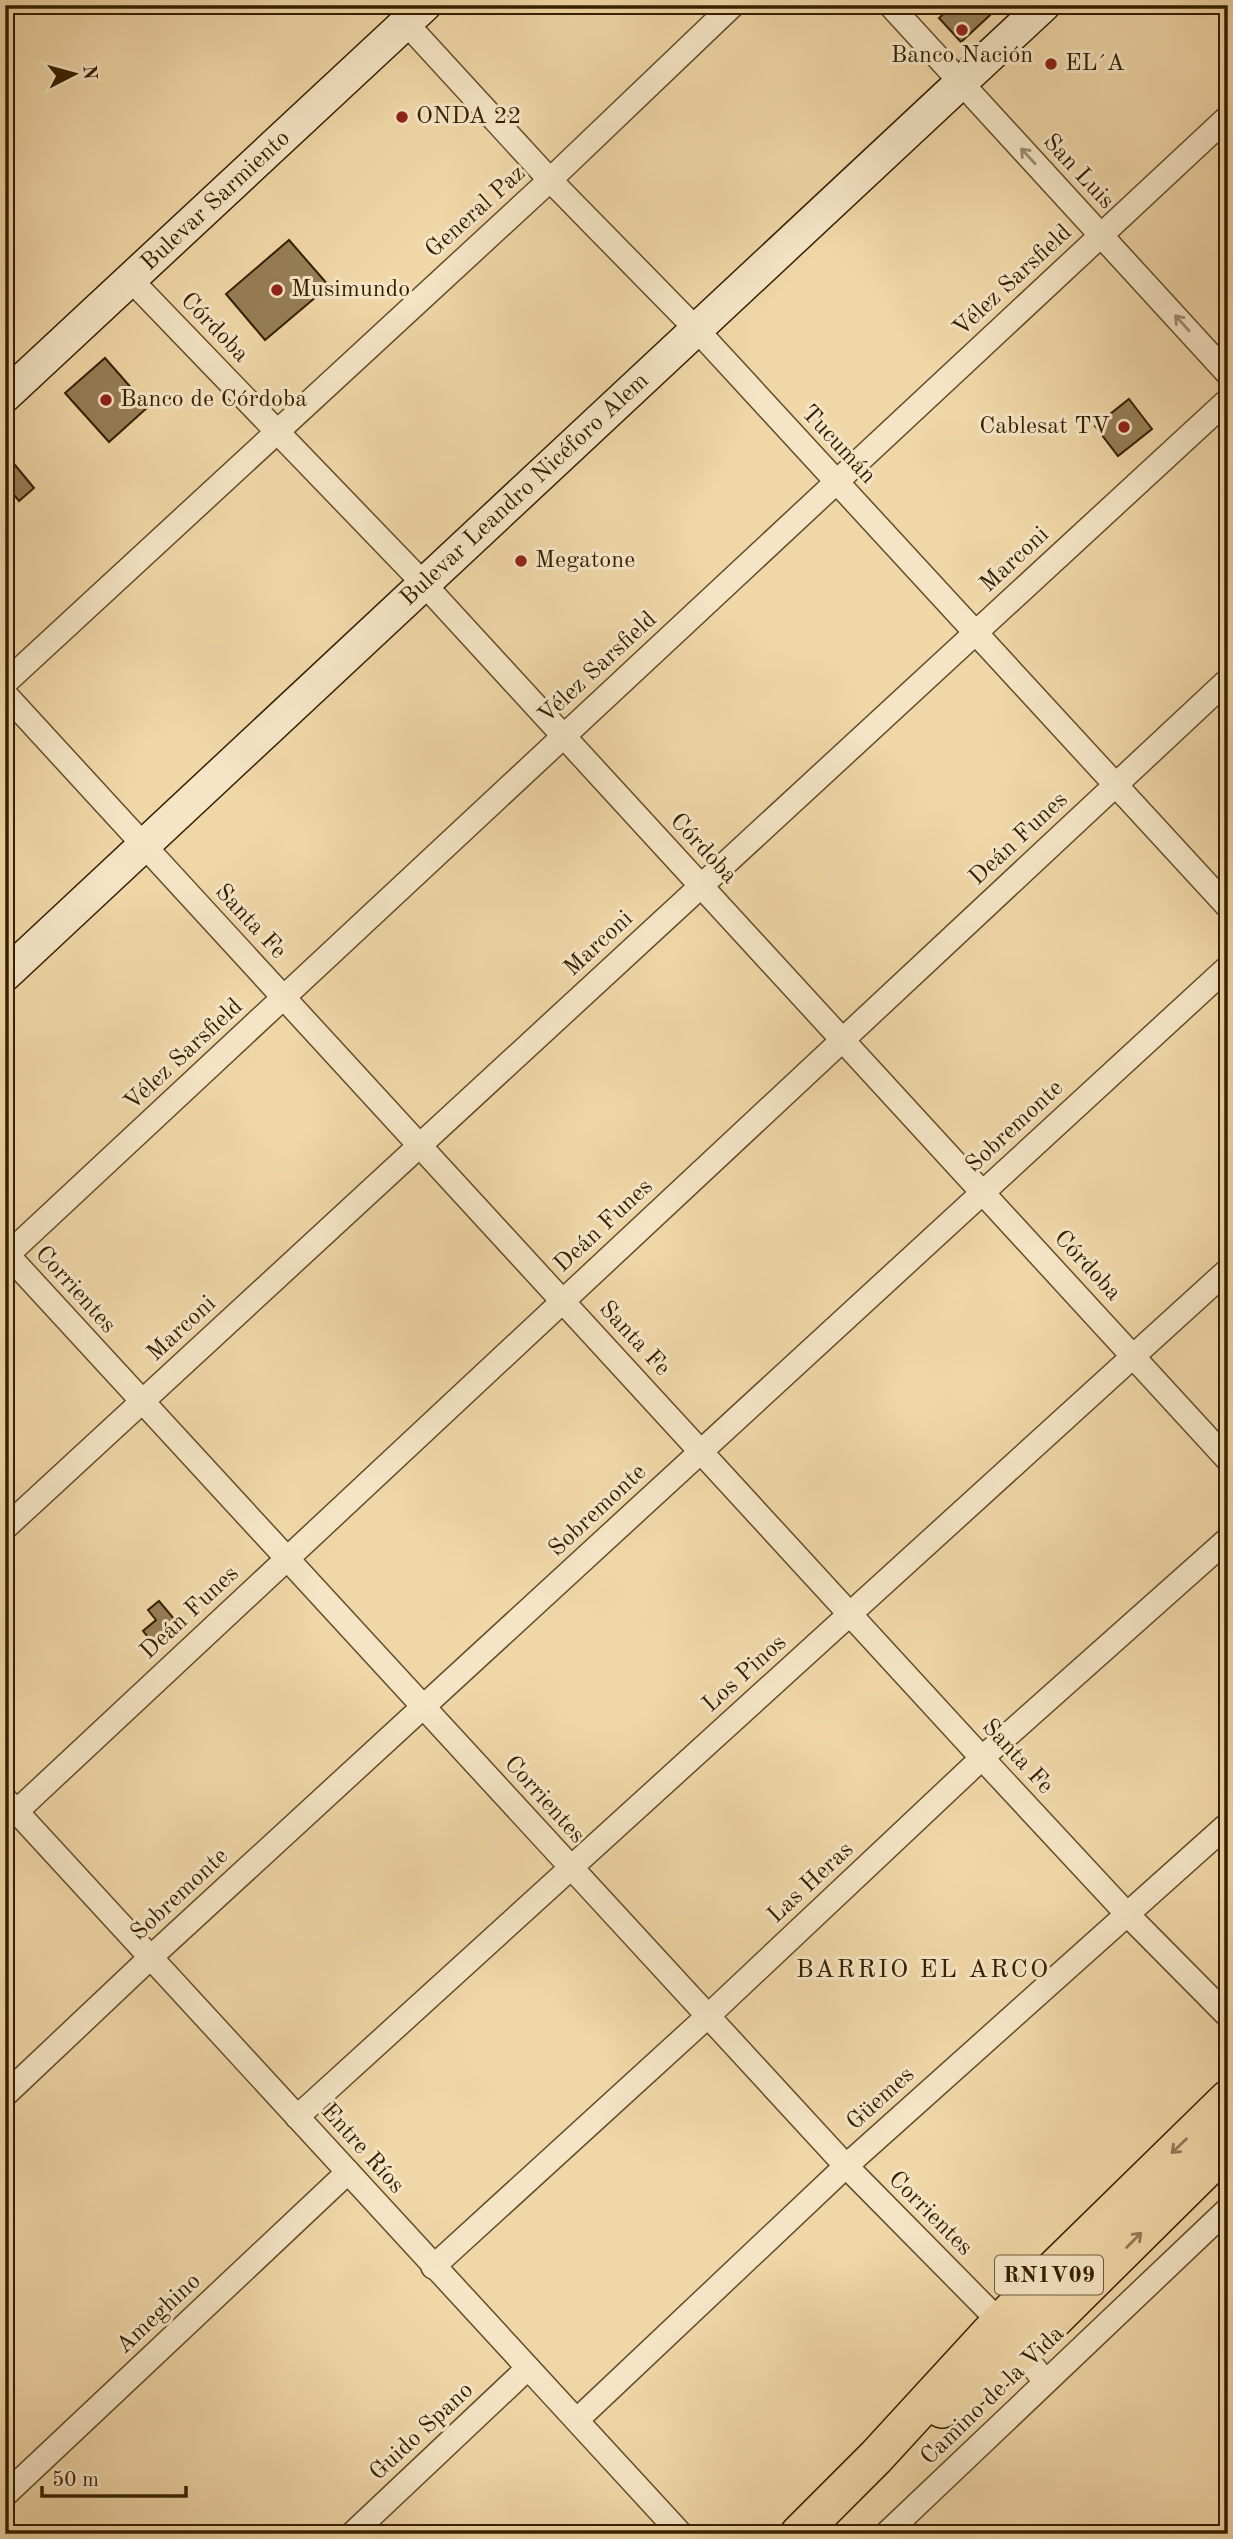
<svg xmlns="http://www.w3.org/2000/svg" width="1233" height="2539" font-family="'Old Standard TT',serif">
  <rect width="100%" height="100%" fill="#f0d7a7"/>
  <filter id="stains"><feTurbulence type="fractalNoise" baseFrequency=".00286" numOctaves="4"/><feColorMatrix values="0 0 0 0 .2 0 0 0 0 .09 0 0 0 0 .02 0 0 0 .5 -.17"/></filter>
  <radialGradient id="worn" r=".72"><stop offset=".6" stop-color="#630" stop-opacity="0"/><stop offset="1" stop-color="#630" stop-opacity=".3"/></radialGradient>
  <!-- building -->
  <g fill="#967f57" stroke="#351f00" stroke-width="2">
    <polygon points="953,5 1001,5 961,42 939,18"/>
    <polygon points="289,240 329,286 265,340 226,294"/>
    <polygon points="105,358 148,407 109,442 65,393"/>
    <polygon points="1129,399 1152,429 1118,456 1095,426"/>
    <polygon points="15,465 34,488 19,501 5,484 5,473"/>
    <polygon points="159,1601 180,1626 155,1646 143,1631 156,1620 148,1610"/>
  </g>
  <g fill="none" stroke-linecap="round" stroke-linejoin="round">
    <!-- street casing -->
    <g stroke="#644d2a" stroke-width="26">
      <g id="street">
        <polyline points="890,5 1228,374"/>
        <polyline points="406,23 550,180 697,330 1228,907"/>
        <polyline points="132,281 424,584 1228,1460"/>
        <polyline points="5,683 550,180 733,5"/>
        <polyline points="5,694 982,1758 1127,1914 1228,2016"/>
        <polyline points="5,1252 846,2166 1000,2322 1045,2382"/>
        <polyline points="5,1257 1228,117"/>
        <polyline points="5,1528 1228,400"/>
        <polyline points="5,1799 681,2534"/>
        <polyline points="17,1811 1228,680"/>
        <polyline points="5,2095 151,1957 1228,967"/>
        <polyline points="297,2117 1228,1270"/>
        <polyline points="433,2267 708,2016 982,1758 1228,1539"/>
        <polyline points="577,2420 846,2166 1228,1824"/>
        <polyline points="5,2495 348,2172"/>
        <polyline points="352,2534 528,2368"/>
        <polyline points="886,2534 1228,2209"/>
      </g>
    </g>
    <!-- secondary casing -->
    <g stroke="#351f00" stroke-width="35">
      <g id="secondary">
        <polyline points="5,396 425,5"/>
        <polyline points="5,975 1044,5"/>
      </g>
    </g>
    <!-- primary casing -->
    <g stroke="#351f00" stroke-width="40">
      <g id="primary">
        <polyline points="942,2409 1022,2351 1228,2147"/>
        <polyline points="799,2534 876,2457 1000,2322 1228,2099"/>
      </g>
    </g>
    <!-- street -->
    <use href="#street" stroke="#f5e5c6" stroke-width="23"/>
    <!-- secondary -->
    <use href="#secondary" stroke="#f5e5c6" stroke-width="32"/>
    <!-- primary -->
    <use href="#primary" stroke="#f0d7a7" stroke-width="37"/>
    <!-- rail casing -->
    <g stroke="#351f00" stroke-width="8">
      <polyline id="rail" points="5,9 10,5"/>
    </g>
    <!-- rail -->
    <use href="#rail" stroke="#f5e5c6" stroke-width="5" stroke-dasharray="16" stroke-linecap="butt"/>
  </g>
  <!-- one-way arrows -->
  <defs><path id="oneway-shaft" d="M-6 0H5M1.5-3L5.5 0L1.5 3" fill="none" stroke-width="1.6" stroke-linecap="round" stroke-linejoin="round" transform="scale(1.75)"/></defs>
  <g stroke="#9f8c6d">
    <use href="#oneway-shaft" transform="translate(1028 156) rotate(-133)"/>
    <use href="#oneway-shaft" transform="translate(1182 323) rotate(-132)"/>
  </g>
  <g stroke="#927b54">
    <use href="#oneway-shaft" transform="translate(1179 2146) rotate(136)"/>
    <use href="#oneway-shaft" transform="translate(1134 2240) rotate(-45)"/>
  </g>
  <!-- markers -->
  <g fill="#8f2418" stroke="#f5e5c6" stroke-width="2.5">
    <circle cx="962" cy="30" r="7"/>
    <circle cx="1051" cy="64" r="7"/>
    <circle cx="402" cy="117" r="7"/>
    <circle cx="277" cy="290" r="7"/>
    <circle cx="106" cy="400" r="7"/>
    <circle cx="1124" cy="427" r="7"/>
    <circle cx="521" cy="561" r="7"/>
  </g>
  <g text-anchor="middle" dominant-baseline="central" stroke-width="6" stroke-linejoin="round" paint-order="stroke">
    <!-- shield labels -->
    <rect fill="#f5e5c6" stroke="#6f5a3b" stroke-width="2" x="995" y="2255.5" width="108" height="39" rx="5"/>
    <g font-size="23" font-weight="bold" fill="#351f00">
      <text x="1049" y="2275">RN1V09</text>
    </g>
    <!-- poi labels -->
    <g font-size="24" fill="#351f00" stroke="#f5e5c6" text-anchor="start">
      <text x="962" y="56" text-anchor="middle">Banco Nación</text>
      <text x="1065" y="64">EL´A</text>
      <text x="416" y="117">ONDA 22</text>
      <text x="291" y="290">Musimundo</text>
      <text x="120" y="400">Banco de Córdoba</text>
      <text x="1110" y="427" text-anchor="end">Cablesat TV</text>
      <text x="535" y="561">Megatone</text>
    </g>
    <!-- street labels -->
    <g font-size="24" fill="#351f00" stroke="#f5e5c6">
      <text transform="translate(1078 172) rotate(47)">San Luis</text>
      <text transform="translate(216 201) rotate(-43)">Bulevar Sarmiento</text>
      <text transform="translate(476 212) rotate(-42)">General Paz</text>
      <text transform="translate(1013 281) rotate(-43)">Vélez Sarsfield</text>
      <text transform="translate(214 328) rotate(46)">Córdoba</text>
      <text transform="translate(838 445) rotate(47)">Tucumán</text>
      <text transform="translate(525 490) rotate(-43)">Bulevar Leandro Nicéforo Alem</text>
      <text transform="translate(1015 560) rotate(-43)">Marconi</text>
      <text transform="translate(598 668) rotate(-43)">Vélez Sarsfield</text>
      <text transform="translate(1019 839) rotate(-43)">Deán Funes</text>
      <text transform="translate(703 849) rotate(47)">Córdoba</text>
      <text transform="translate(250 922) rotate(47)">Santa Fe</text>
      <text transform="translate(599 944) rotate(-43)">Marconi</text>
      <text transform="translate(184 1055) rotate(-43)">Vélez Sarsfield</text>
      <text transform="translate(1015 1127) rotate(-43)">Sobremonte</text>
      <text transform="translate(604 1226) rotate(-43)">Deán Funes</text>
      <text transform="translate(1087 1266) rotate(47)">Córdoba</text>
      <text transform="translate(75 1290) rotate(48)">Corrientes</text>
      <text transform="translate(182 1329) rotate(-43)">Marconi</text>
      <text transform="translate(634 1339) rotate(47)">Santa Fe</text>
      <text transform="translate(598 1511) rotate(-43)">Sobremonte</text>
      <text transform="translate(190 1613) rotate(-43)">Deán Funes</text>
      <text transform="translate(745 1674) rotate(-42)">Los Pinos</text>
      <text transform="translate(1017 1757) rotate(47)">Santa Fe</text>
      <text transform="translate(544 1800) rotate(48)">Corrientes</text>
      <text transform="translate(811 1883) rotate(-43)">Las Heras</text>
      <text transform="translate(180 1895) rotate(-43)">Sobremonte</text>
      <text transform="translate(881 2099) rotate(-42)">Güemes</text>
      <text transform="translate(362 2149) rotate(48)">Entre Ríos</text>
      <text transform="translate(930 2214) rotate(45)">Corrientes</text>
      <text transform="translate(159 2314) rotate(-43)">Ameghino</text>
      <text transform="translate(993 2396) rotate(-44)">Camino de la Vida</text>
      <text transform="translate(422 2432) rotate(-43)">Guido Spano</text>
    </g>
    <!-- neighbourhood labels -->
    <g font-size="26" letter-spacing="2" fill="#351f00" stroke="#f5e5c6">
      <text x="923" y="1970">BARRIO EL ARCO</text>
    </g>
  </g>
  <!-- margin -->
  <rect width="1233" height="2539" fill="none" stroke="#f0d7a7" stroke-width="28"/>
  <rect x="7" y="7" width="1219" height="2525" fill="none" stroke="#351f00" stroke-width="3.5"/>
  <rect x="14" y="14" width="1205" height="2511" fill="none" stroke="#351f00" stroke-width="2"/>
  <!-- north arrow -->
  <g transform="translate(74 74) rotate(84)" stroke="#f5e5c6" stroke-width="5" paint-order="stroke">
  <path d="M0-5L12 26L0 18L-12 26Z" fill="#351f00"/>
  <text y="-10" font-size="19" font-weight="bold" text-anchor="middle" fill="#351f00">N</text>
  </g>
  <!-- scale -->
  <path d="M42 2486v10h144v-10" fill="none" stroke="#351f00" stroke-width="3.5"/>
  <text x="52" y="2486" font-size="21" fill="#351f00" stroke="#f5e5c6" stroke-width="5" paint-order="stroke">50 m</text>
  <rect width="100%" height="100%" filter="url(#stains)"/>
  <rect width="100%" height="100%" fill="url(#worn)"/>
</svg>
